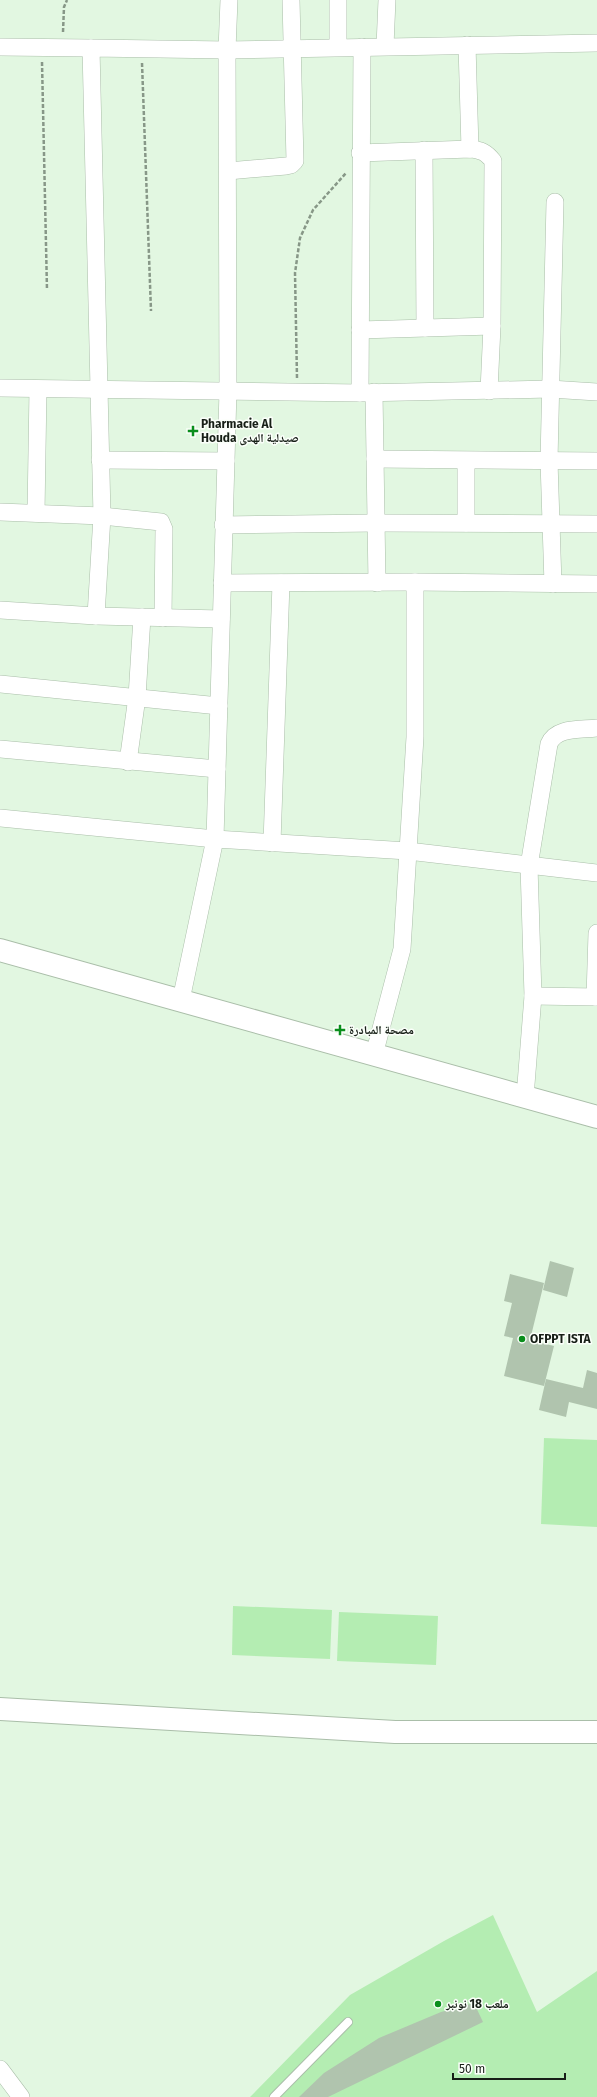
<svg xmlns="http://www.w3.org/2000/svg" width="597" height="2097" font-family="'Fira Sans','Noto Naskh Arabic',sans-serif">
  <rect width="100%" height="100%" fill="#e2f7e1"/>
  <!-- green -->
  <g fill="#b4edb2">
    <polygon points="544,1438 597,1440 597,1527 541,1524"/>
    <polygon points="233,1606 332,1610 330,1659 232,1655"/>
    <polygon points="339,1612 438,1616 436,1665 337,1661"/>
    <polygon points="493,1915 537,2012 597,1971 597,2097 250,2097 350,1995 444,1941"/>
  </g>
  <!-- building -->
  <g fill="#b0c4ae">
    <polygon points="550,1261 574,1268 567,1297 543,1290"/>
    <polygon points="510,1274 544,1283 530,1340 554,1346 544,1386 504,1376 513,1338 504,1336 512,1303 504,1301"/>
    <polygon points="587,1370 597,1373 597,1409 569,1402 566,1417 539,1410 546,1379 583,1388"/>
    <polygon points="474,2003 483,2022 328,2097 299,2097 324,2073 379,2038 441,2012"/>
  </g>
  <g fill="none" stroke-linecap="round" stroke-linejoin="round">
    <!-- lane casing -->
    <g stroke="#aabea9" stroke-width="10">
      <polyline id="lane" points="274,2097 348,2022"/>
    </g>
    <!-- street casing -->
    <g stroke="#aabea9" stroke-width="18">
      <g id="street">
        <polyline points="338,0 338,47"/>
        <polyline points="467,45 470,149"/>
        <polyline points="385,46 387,0"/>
        <polyline points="0,47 91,48"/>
        <polyline points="424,150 425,328"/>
        <path d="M360,153L470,149C481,150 486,152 493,161L492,326L489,391"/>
        <polyline points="228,171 286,166 291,165 295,161 291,0"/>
        <polyline points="360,330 492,326"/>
        <polyline points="0,388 360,393 550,389 597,392"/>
        <polyline points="374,392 377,583"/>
        <polyline points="360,393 362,47"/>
        <polyline points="375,459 597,461"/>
        <polyline points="100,460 226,461"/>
        <polyline points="0,512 102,516 161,522 164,529 163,618"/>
        <polyline points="36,513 38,389"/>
        <polyline points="466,523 466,461"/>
        <polyline points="223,525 375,523 597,524"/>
        <polyline points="222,583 415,582 597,584"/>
        <polyline points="553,584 549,461 555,202"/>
        <polyline points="0,610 96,616 221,619"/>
        <polyline points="96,616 102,516 91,48 227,50 597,43"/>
        <polyline points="0,684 219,706"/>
        <polyline points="0,749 217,769"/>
        <polyline points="128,762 137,697 142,617"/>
        <polyline points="0,818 215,839 408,851 597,873"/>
        <polyline points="272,843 281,583"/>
        <polyline points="533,996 597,997"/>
        <polyline points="595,997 597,933"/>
        <polyline points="181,1000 215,839 228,391 227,50 229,0"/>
        <polyline points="374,1055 402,949 415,737 415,582"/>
        <path d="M525,1097L533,996L529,866L549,744C556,727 580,730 597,728"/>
        <polyline points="0,2069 21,2097"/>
      </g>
    </g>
    <!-- secondary casing -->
    <g stroke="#aabea9" stroke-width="24">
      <g id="secondary">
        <polyline points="0,950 597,1117"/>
        <polyline points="0,1709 395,1732 597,1732"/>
      </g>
    </g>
    <!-- path -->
    <g stroke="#879787" stroke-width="2.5" stroke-dasharray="4 2" stroke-linecap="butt">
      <polyline points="63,32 64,7 67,0"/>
      <polyline points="42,62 47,290"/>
      <polyline points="142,63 151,311"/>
      <polyline points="297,378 295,273 300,238 313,210 346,173"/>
    </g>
    <!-- lane -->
    <use href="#lane" stroke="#fff" stroke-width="8"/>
    <!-- street -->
    <use href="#street" stroke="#fff" stroke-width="17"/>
    <!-- secondary -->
    <use href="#secondary" stroke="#fff" stroke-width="22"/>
  </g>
  <!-- markers -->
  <g fill="#0a8e1c" stroke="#fbfffa" stroke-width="1.5">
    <path d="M191 425h4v4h4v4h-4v4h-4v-4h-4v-4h4z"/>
    <path d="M338 1024h4v4h4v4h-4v4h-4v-4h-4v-4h4z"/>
    <circle cx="522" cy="1339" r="4"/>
    <circle cx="438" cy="2004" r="4"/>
  </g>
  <g text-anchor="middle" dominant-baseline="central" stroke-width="3" stroke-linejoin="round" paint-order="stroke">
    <!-- poi labels -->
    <g font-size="12" font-weight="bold" fill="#171f17" stroke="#fbfffa" text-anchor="start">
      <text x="201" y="424">Pharmacie Al<tspan x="201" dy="14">Houda صيدلية الهدى</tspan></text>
      <text x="349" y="1030">مصحة المبادرة</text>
      <text x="530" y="1339">OFPPT ISTA</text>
      <text x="446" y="2004">ملعب 18 نونبر</text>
    </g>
  </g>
  <!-- scale -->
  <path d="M453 2073v6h112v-6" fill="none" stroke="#171f17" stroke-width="2"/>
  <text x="459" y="2073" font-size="12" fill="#171f17" stroke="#fbfffa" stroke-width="3" paint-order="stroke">50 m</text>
</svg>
